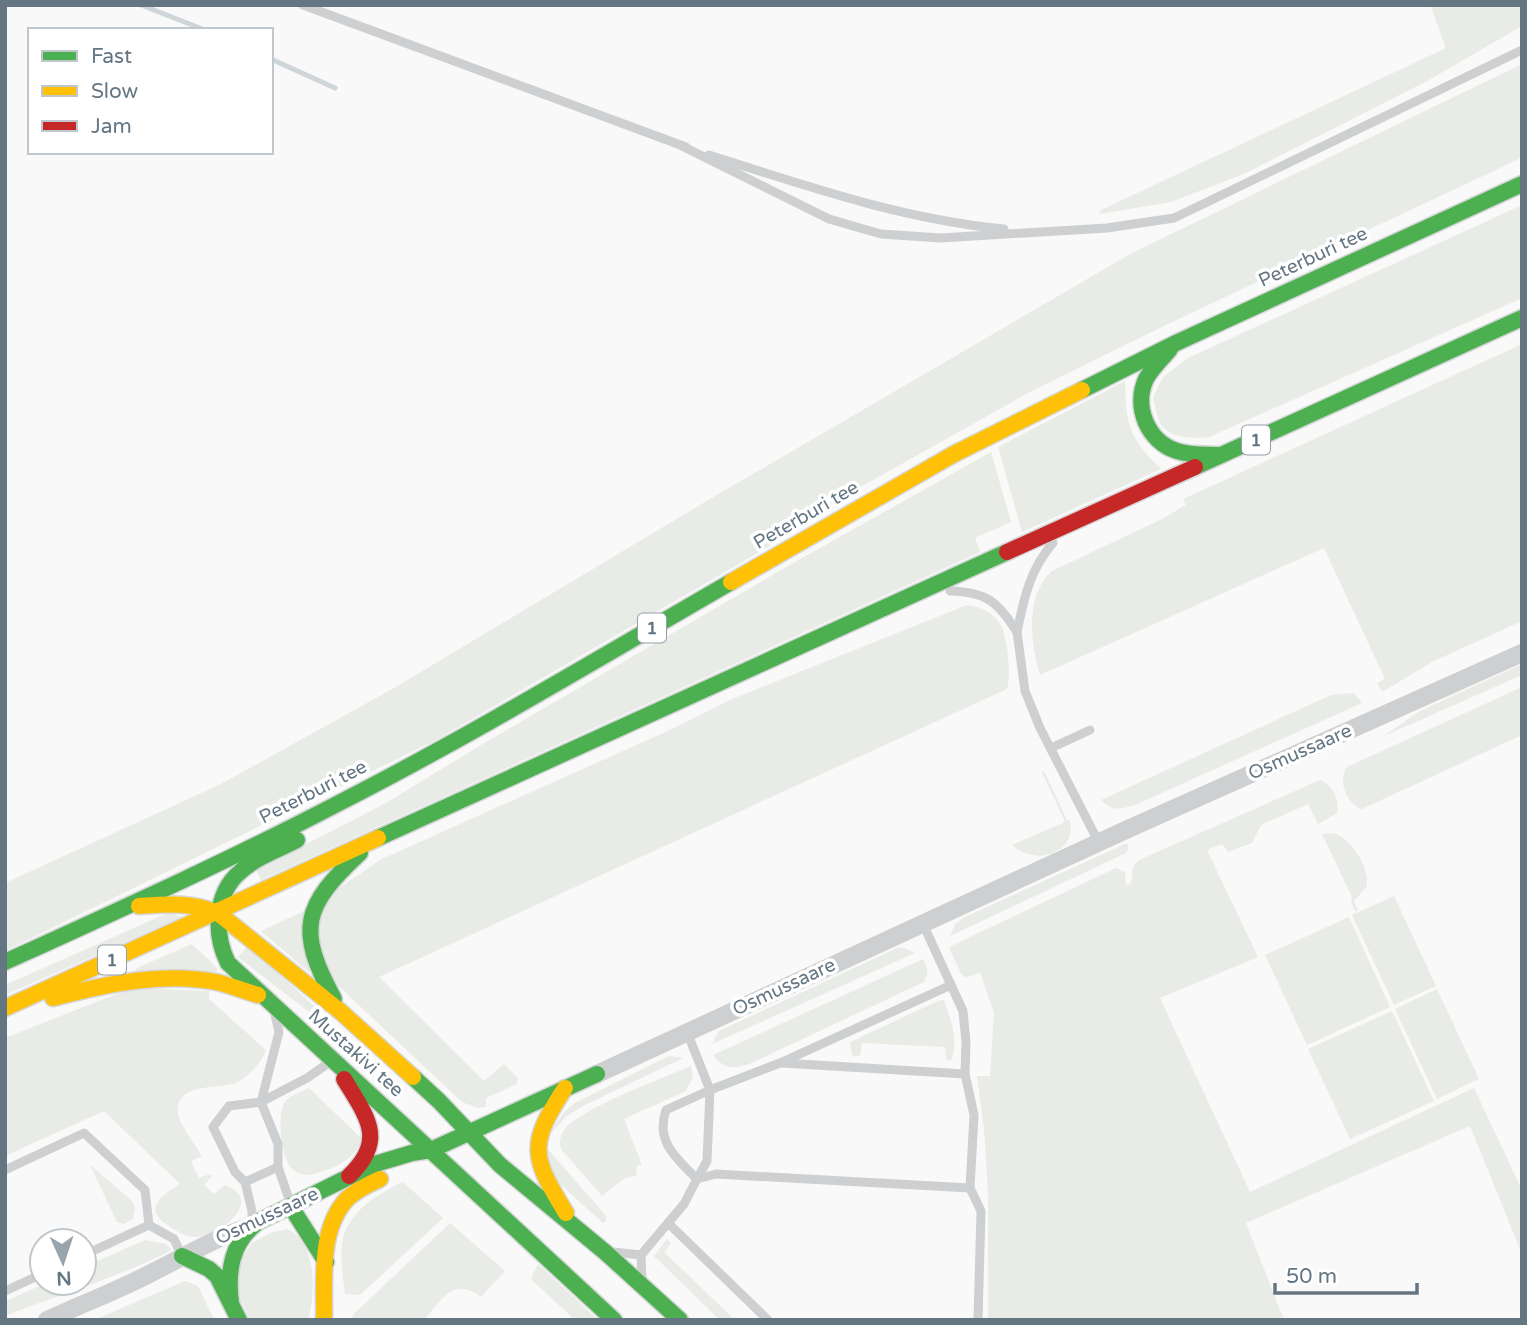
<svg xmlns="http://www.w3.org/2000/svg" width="1527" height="1325" font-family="'Varela Round',sans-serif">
  <rect width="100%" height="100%" fill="#f9f9f9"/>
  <!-- green -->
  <g fill="#e8ebe6">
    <polygon points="1430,5 1522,5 1522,26 1429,80 1244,174 1171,202 1099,214 1101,210 1446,48"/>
    <polygon points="1522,64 1522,157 1517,160 1170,323 1030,392 832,503 797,530 436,740 5,951 5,883 221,784 394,688 710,499 1132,253"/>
    <path d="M1522,205V298L1209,437C1193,439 1172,439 1161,425C1157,418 1155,405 1153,398L1163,377L1188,358Z"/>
    <path d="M1522,344V621L1432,662L1382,692L1377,683L1385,679L1324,548L1040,675C1030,643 1025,595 1052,571L1160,520L1186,505L1183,499Z"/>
    <path d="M1125,381C1126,427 1129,437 1161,469L1022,532L998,447Z"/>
    <polygon points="991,452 1011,522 975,538 980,552 261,880 256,870 386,803 486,742 781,570"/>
    <path d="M967,605C979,606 994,613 1000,624C1008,636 1011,676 1007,689L379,977L484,1081L504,1064L518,1078L517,1084L486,1098V1107L477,1108L462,1102L333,981L316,931L330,894L382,859L672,729L732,699Z"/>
    <polygon points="1522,664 1522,675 1384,736 1418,712"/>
    <path d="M1522,687V735L1362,809C1347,805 1337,780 1347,767Z"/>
    <path d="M1354,693L1362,703L1135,805C1121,809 1112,812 1101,800L1331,695Z"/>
    <path d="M1044,771L1067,820H1070C1078,853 1035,867 1012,845L1065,822L1042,772Z"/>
    <path d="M1320,780C1332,784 1340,799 1337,813L1318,824L1308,804L1261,825L1252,843L1228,852L1222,844L1207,850L1258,957L1160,998L1250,1192L1474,1088L1522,1190V1254L1470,1126L1246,1223L1284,1320H988V1193L984,1129L977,1076H990L994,1012L980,973L966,977L961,974L949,947L1116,868L1125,872L1126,885L1131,883L1133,866L1139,860Z"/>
    <path d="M1333,833C1352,839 1369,866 1367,886L1354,901L1358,911H1355L1351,901L1352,897L1322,834Z"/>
    <polygon points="1127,843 1129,848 1126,853 950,936 955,924 965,917"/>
    <polygon points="1394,896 1436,986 1394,1005 1352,915"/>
    <polygon points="304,911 310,973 261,931"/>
    <polygon points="168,913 183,917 5,995 5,985"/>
    <polygon points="1349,917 1390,1007 1307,1045 1265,955"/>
    <polygon points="192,944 218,969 212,977 130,974 139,967"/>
    <polygon points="248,946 314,1006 309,1012 238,957"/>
    <polygon points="897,948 904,948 915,953 712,1044 719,1031"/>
    <path d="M923,959C928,968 929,973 924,982L747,1065C731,1069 723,1068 713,1055Z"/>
    <path d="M144,988L209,991V999L266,1050C262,1061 249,1077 238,1082C219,1091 175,1080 178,1114C179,1123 196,1146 202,1156L191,1161L199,1178L210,1174L212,1176L204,1185L214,1194L225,1185C266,1200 219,1238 194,1237C186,1237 180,1233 174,1229C165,1223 158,1221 155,1210C158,1195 169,1192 180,1184L104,1111L5,1156V1038L119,993Z"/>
    <polygon points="1437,989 1479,1079 1437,1099 1395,1009"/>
    <path d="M940,1000H944C951,1020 959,1041 951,1061L946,1059L945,1047L862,1043L860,1056H852L850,1042Z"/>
    <polygon points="1392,1011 1434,1101 1350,1139 1308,1049"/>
    <polygon points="669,1056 683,1058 581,1107 567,1116 549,1135 564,1112 575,1103"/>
    <path d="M691,1066L693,1077L686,1091L624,1119L642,1165H637L636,1176L625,1178L602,1196L561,1149C559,1141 560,1136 565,1129C580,1109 665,1077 691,1066Z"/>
    <path d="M309,1088L361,1138C357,1161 331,1169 310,1175C305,1175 299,1174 294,1171C281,1161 276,1115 285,1102C290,1095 301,1092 309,1088Z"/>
    <polygon points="547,1148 606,1216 606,1221 603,1223 560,1184 553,1174"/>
    <polygon points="90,1165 131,1200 135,1207 133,1219 124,1224 117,1222"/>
    <path d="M403,1182L443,1218L360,1295L345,1294C343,1278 340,1260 342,1244C346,1213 377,1194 403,1182Z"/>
    <path d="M450,1223L505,1271L481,1297C453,1276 442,1300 424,1320H351L354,1314Z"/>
    <path d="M287,1229C317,1241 316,1294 308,1320H250L238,1295L240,1261L252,1243L270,1233Z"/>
    <polygon points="667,1239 671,1243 664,1252 735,1320 720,1320 654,1256"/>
    <path d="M145,1240L166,1244L171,1249L170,1251C117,1278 60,1294 5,1316V1301L47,1283H84V1267Z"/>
    <polygon points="538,1264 598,1320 575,1320 531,1279"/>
    <polygon points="185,1281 198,1286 214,1320 94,1320"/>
  </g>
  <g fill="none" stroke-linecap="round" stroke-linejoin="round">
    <!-- stream -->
    <g stroke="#ced6d9" stroke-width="5">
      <polyline points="141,5 205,30"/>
      <polyline points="271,59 335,88"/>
    </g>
    <!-- fast casing -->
    <g stroke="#d5d6d7" stroke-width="19">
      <g id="fast">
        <path d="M1170,349C1162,359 1152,368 1146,379C1133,407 1148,442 1177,451C1191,456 1207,454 1221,455"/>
        <polyline points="1082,390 1176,343 1522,184"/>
        <polyline points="1195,467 1522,318"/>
        <polyline points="378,838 1007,552"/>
        <path d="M297,840C278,850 256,857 240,872C214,894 214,935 228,963L614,1320"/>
        <path d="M5,962C117,911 230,860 339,803C472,735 601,657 731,582"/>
        <path d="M334,999C296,929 303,906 360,853"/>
        <polyline points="413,1077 439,1101 500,1165 605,1252 680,1320"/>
        <polyline points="291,1207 326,1262"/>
        <polyline points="182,1256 209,1269 217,1276 239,1320"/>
        <path d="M231,1303C227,1272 231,1242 258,1222L375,1164L412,1153L431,1150L597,1074"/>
      </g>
    </g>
    <!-- slow casing -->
    <g stroke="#d5d6d7" stroke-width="19">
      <g id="slow">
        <polyline points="731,582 954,454 1082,390"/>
        <path d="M139,906C168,904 191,902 218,913L341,1012L413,1077"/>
        <path d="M53,998C106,984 161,972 216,982C230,985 244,991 258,995"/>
        <polyline points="5,1008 378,838"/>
        <path d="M565,1088C528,1145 531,1156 566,1213"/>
        <path d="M324,1320C325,1281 318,1230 347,1199C356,1190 369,1184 380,1179"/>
      </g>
    </g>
    <!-- jam casing -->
    <g stroke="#d5d6d7" stroke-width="19">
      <g id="jam">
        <polyline points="1007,552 1195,467"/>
        <path d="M344,1079C367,1117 387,1140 349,1176"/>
      </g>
    </g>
    <!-- lane -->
    <g stroke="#cecfd0" stroke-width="9">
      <polyline points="303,5 686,147"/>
      <polyline points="682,146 829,219 881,234 941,238 1107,228 1174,218 1522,50"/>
      <path d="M709,155C807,186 901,219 1004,229"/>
      <path d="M950,591C987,592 998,602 1017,632C1024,598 1030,569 1053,543"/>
      <polyline points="1017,632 1025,691 1040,728 1099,843"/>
      <polyline points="1051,748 1090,730"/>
      <polyline points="951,985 963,1011 966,1042 965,1074 974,1115 970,1188 981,1211 978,1320"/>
      <path d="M687,1032L710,1090L707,1161L697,1179C676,1158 655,1141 666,1110L710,1090L780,1063L951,985L923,924"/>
      <polyline points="782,1063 965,1074"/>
      <polyline points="5,1170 84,1133 145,1190 149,1225 174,1239 181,1254"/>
      <polyline points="245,1182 278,1167"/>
      <polyline points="291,1205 278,1167 278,1144 261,1102 307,1078 330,1062"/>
      <polyline points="252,1221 252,1211 245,1182 235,1172 213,1127 229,1106 261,1102 279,1032 275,1015"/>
      <polyline points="669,1224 768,1320"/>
      <polyline points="613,1252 641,1255 642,1279"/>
      <polyline points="84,1255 149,1225"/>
      <polyline points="641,1255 684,1204 697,1179 716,1174 970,1188"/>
      <polyline points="5,1291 42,1274"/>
    </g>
    <!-- street -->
    <g stroke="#cecfd0" stroke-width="18">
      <polyline points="597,1074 1128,829 1522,653"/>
      <path d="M47,1320C84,1303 122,1289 157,1270C189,1254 218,1236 252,1226"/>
    </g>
    <!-- fast -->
    <use href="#fast" stroke="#4caf50" stroke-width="16"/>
    <!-- slow -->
    <use href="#slow" stroke="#ffc107" stroke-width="16"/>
    <!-- jam -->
    <use href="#jam" stroke="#c62828" stroke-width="16"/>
  </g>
  <g text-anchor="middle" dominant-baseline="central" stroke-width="7" stroke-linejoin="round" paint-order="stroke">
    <!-- shield labels -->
    <g fill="#fff" stroke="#939fa8" stroke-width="2">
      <rect x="1242" y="425.5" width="28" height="29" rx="5"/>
      <rect x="638" y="613.5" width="28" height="29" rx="5"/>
      <rect x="98" y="945.5" width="28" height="29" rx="5"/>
    </g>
    <g font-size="18" font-weight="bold" fill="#657683">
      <text x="1256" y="440">1</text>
      <text x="652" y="628">1</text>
      <text x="112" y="960">1</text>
    </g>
    <!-- street labels -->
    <g font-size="19" fill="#657683" stroke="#fff">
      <text transform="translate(1313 257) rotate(-25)">Peterburi tee</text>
      <text transform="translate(806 515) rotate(-30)">Peterburi tee</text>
      <text transform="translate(1300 752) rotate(-24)">Osmussaare</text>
      <text transform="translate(313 792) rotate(-27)">Peterburi tee</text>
      <text transform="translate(784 987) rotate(-25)">Osmussaare</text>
      <text transform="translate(356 1053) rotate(42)">Mustakivi tee</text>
      <text transform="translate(267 1216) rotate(-25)">Osmussaare</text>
    </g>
  </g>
  <!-- border -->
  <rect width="1527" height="1325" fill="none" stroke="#657683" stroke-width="14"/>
  <!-- legend -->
  <rect x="28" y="28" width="245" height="126" fill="#ffffff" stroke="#c1c8cd" stroke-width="2"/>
  <rect x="42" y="51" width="35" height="10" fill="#4caf50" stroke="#c1c8cd" stroke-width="2"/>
  <text x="91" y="63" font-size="21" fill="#657683">Fast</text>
  <rect x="42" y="86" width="35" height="10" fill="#ffc107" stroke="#c1c8cd" stroke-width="2"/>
  <text x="91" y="98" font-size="21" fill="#657683">Slow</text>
  <rect x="42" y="121" width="35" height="10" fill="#c62828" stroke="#c1c8cd" stroke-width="2"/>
  <text x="91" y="133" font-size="21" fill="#657683">Jam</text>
  <!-- north arrow -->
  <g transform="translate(63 1262) rotate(177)"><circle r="33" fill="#ffffff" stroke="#c1c8cd" stroke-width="2"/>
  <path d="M0-5L12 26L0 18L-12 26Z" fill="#99a4ac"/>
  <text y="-10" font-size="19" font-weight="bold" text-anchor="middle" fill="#657683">N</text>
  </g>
  <!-- scale -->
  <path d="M1275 1283v10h142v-10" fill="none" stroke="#657683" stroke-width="3.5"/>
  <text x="1286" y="1283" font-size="21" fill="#657683" stroke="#ffffff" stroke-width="5" paint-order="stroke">50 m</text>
</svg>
